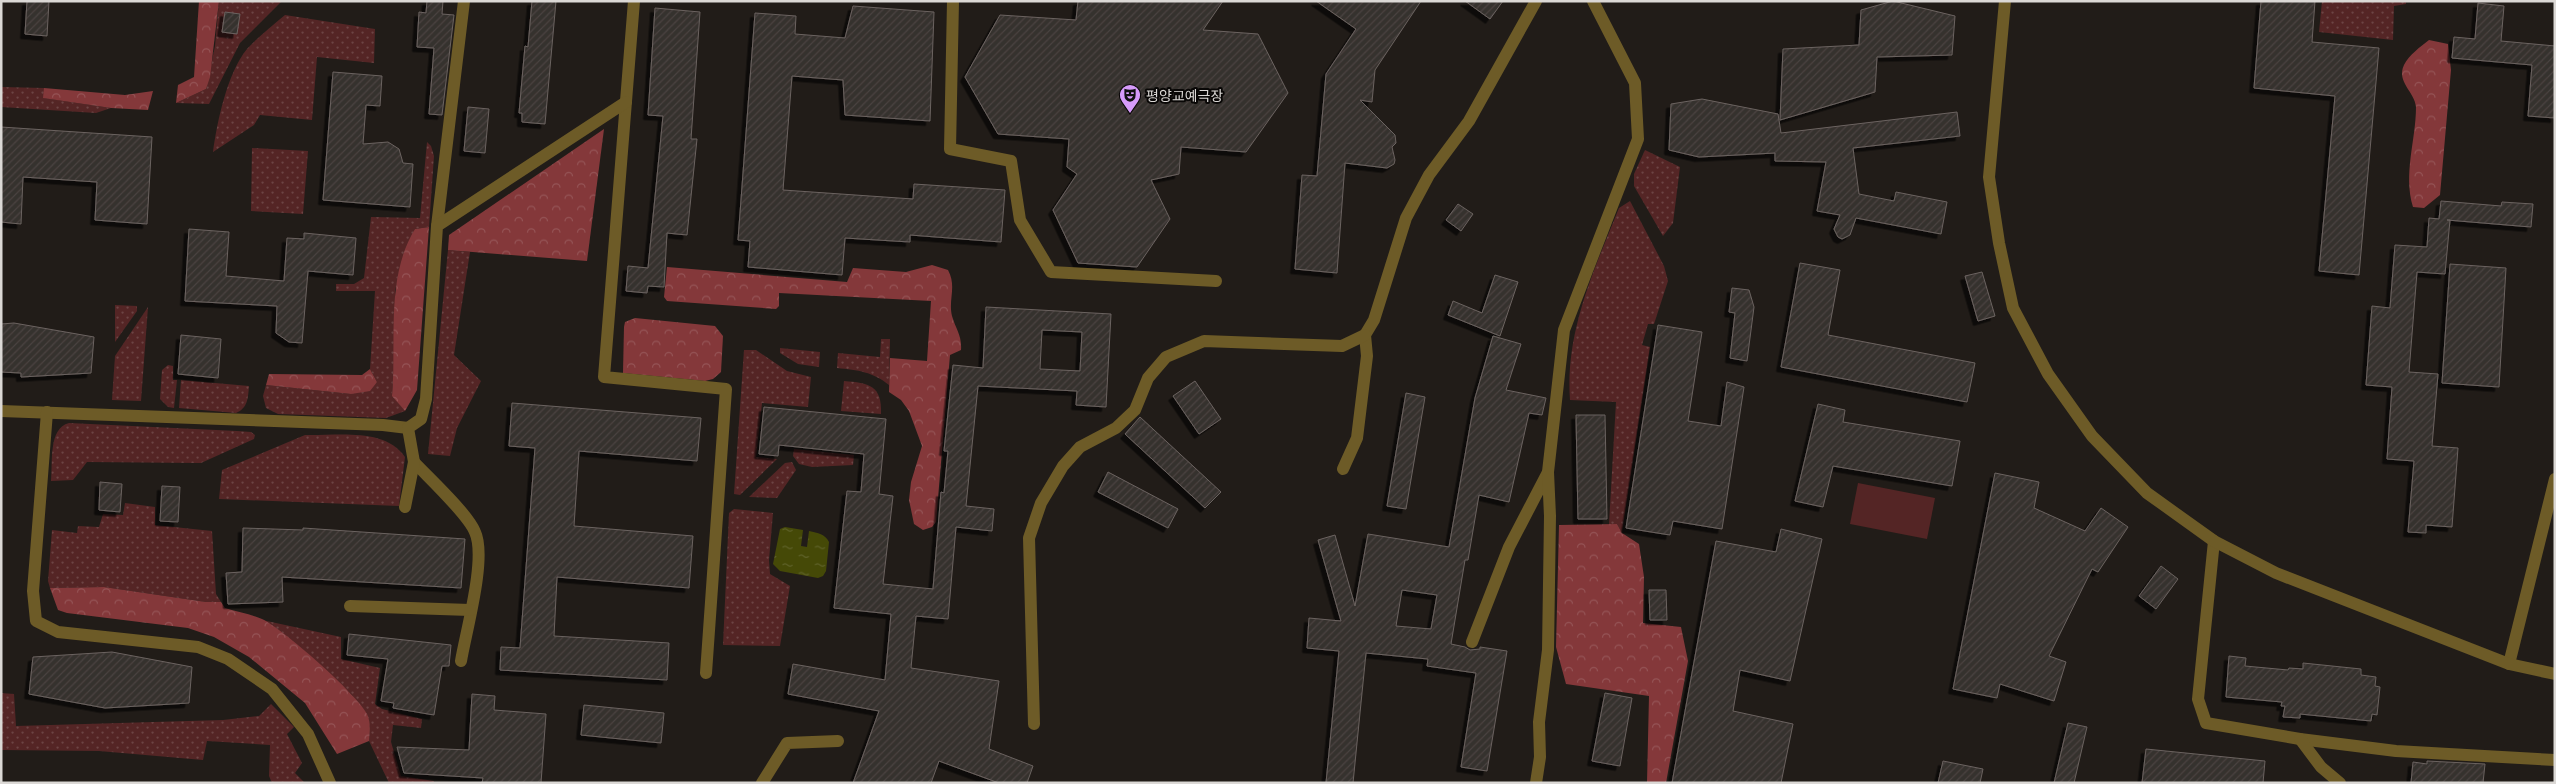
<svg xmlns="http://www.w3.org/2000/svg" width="2556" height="784" font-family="Manrope,'Noto Sans KR',sans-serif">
  <defs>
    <pattern id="grass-dots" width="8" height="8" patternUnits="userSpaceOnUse" patternTransform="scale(1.25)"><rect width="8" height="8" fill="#542525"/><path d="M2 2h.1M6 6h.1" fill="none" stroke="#6c4444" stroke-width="1.8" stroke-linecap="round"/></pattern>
    <pattern id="forest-crowns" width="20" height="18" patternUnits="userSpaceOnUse" patternTransform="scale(1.25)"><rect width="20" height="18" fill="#84383a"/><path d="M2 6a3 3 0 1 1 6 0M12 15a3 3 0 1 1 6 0" fill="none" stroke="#955456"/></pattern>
    <pattern id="water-ripples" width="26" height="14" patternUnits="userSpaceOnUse" patternTransform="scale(1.25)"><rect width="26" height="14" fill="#454907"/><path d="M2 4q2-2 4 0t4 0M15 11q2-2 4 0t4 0" fill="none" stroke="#5f622a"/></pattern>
    <pattern id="building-hatch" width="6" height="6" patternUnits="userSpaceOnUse" patternTransform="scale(1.25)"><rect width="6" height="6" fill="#36302d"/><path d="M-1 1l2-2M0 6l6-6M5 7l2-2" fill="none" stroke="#494441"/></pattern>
    <filter id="shadow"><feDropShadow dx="-4.5" dy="4.5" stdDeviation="0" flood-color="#0009"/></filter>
  </defs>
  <rect width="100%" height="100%" fill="#211c18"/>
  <!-- grass -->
  <g fill="url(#grass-dots)">
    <polygon points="219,1 281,2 240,43 209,104 176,103 206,89 215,46"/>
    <polygon points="2322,1 2406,1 2406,4 2394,6 2393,40 2319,32"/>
    <path d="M285,15L375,29L374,63L317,57L312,120L260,115L254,125L213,152C217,123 227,73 247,49C258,37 272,26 285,15Z"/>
    <polygon points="1,87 44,88 44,98 111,108 96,113 1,107"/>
    <polygon points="427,142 431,146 434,156 429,227 415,229 395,290 395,350 392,395 405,411 386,418 278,414 266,408 263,396 266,385 351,394 377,382 370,369 375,291 336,291 336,284 354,284 364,278 371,217 420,218"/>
    <polygon points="252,148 308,151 303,214 251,211"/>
    <polygon points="1645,150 1680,167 1673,223 1663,236 1634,186 1634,174"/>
    <path d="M1630,201L1664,266L1668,281L1654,324H1648L1642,345L1650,347L1622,533L1617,524H1609L1616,402L1570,400C1565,332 1594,270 1619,208Z"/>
    <polygon points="448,250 470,252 454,355 481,381 457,428 450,456 428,454"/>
    <polygon points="115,305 137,306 137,311 115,342"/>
    <polygon points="148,307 141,401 112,400 115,356"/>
    <path d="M881,339H890L889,385C873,372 858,370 837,368L838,353L880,357Z"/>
    <polygon points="780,348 820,352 819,367 798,364 780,353"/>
    <polygon points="744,350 756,350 787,371 811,377 808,407 762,403 756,457 777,459 740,495 734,494"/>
    <polygon points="168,365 173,366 173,380 177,380 174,408 168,407 160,399 162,370"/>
    <path d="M181,380L249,386C248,398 248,408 236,413L179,408Z"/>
    <path d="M844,381C869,383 882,385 881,414L841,411Z"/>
    <path d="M69,423L237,431L251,432L255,435L254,439L201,463L87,462L73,480L51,481C53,463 48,428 69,423Z"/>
    <path d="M305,435C336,436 385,427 405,457L399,506L219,499L222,470Z"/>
    <polygon points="794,449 854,455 853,465 812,467 799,464 793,456"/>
    <polygon points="792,462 796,470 777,498 749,497 785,463"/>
    <polygon points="125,503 155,507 155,525 212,531 216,594 221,602 206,602 104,587 50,588 48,581 52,530 77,533 78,526 99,527 103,514 123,515"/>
    <polygon points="734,509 773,513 769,560 770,574 790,586 780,646 723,645 729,513"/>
    <polygon points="262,620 341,637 341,659 380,668 375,704 382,709 422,719 421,728 393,725 391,742 401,776 434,781 434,783 389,783 369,741 370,726 352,695 302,649"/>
    <polygon points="1,693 14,694 16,726 223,720 259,716 271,704 294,727 287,734 302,763 295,773 305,783 272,783 269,776 270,745 207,741 203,760 99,751 1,750"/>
  </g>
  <!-- forest -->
  <g fill="url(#forest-crowns)">
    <polygon points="199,1 219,1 210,77 206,89 176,103 178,85 194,77"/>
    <path d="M2429,40L2448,44L2451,70L2440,195L2424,208L2413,207C2403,174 2416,140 2416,107C2415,92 2396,82 2404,65C2409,55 2420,47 2429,40Z"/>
    <polygon points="44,88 125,95 153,91 148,110 111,108 43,98"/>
    <polygon points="604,129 587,261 448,250 449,235"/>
    <path d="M429,227L417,390L405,411L392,396C397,341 385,278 415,229Z"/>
    <path d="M932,265L948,270C957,287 948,299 952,316C956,330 962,335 961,350L950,355L936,522L932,527L923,530L914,524L909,500L911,482L922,446L909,411L901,400L889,392L890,358L927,361L931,301L779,293V306L776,309L667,301L664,297L667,267L847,282L853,268L906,272Z"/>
    <polygon points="635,318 715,326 723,336 721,372 713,379 705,381 623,373 624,327 625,322"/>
    <polygon points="370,369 377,382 370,391 351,394 266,385 269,374 362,375"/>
    <polygon points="1617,524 1622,533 1639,544 1644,577 1643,623 1681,627 1688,661 1666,783 1647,783 1649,696 1566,684 1556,647 1559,525"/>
    <path d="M104,587L206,602H221L225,608C237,612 251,614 262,619C283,629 357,694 367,714C371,723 370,731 369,741L337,754L305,703L249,657L214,637L188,628L67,613L58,610L50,588Z"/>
  </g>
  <!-- pitch -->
  <polygon fill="#542525" points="1858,483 1935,498 1927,539 1850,524"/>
  <!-- water -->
  <path fill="url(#water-ripples)" d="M785,527L803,530L801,546L807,547L809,531C818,533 825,534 829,542L826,571L823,576L818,578L780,571L773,564L780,529Z"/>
  <!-- building -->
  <g fill="url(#building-hatch)" stroke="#6b6360" fill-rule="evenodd" filter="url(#shadow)">
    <polygon points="27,1 49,1 47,36 25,34"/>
    <polygon points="427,1 443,1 442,14 454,15 442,115 429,114 434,48 417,47 419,12 426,13"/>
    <polygon points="532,1 556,1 545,124 522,122 522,113 519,113 525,46 528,47"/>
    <polygon points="1078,1 1223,1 1203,30 1258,34 1288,93 1246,152 1181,147 1179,174 1151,180 1170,219 1137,267 1078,263 1053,210 1077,174 1067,167 1069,139 998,134 965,77 1000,15 1076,20"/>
    <polygon points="1316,1 1421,1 1375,70 1372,102 1360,100 1395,135 1396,143 1392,147 1395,160 1394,164 1387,168 1345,163 1337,273 1295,269 1302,175 1317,176 1326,74 1356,29"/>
    <polygon points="1465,1 1503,1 1490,19"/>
    <polygon points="1893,1 1955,16 1952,55 1877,57 1875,92 1780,120 1783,49 1859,45 1861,10"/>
    <polygon points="2261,1 2315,1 2312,42 2379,48 2359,275 2319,271 2335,96 2254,88"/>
    <polygon points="2478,3 2504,6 2501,41 2555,46 2555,118 2528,116 2532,65 2452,58 2454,37 2475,39"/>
    <polygon points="853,6 934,12 930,121 845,115 843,80 792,76 783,190 913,199 914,184 1005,190 1001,242 910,235 910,242 845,238 842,275 748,267 750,241 738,240 755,13 796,16 795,34 845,38"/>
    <polygon points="655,8 700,12 691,139 697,139 687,235 667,233 664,287 648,286 647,293 626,291 628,266 648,268 663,116 648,115"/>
    <polygon points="225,12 240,14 237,34 222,32"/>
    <polygon points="333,72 382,76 380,106 366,105 363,144 388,142 399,149 403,163 413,164 410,207 323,200"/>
    <polygon points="1702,99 1778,114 1781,133 1957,112 1960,136 1853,148 1859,194 1894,201 1896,192 1947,202 1941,234 1856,218 1850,235 1842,239 1838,237 1834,229 1840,215 1817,211 1826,162 1775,161 1775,153 1699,157 1669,150 1671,104"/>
    <polygon points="468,107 489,109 485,153 464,151"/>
    <polygon points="1,127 152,137 147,224 95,220 97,182 23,177 21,224 1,222"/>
    <polygon points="2441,201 2501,206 2502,202 2533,204 2531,227 2447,220 2450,220 2445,274 2417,272 2409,372 2438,374 2432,446 2458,448 2452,527 2426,525 2426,533 2408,532 2414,461 2387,459 2392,387 2366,385 2372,306 2390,308 2395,245 2427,247 2429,218 2439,219"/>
    <polygon points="1458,204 1473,214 1461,231 1446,220"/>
    <polygon points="189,229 229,232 226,276 284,281 287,238 304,239 304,233 356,238 353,275 308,271 302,343 289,342 276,333 277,306 185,301"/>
    <polygon points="1800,263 1840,270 1828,335 1975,363 1967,402 1781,367"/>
    <polygon points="2450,264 2506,268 2499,387 2442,383"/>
    <polygon points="1982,272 1995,316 1978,321 1965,276"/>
    <polygon points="1495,275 1518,282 1500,336 1448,315 1453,301 1482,313"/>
    <polygon points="1732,288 1749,290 1754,307 1747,361 1730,358 1735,313 1729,312"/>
    <path d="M986,307L1111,314L1106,407L1076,405L1077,391L978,386L966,506L994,509L992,531L956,527L948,619L916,616L911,668L999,681L989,749L1033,766L1027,783H999L939,761L931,783H853L879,711L788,694L793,664L885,680L891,614L834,608L847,491L861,492L864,454L779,445L778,456L759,454L764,407L886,419L879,494L893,496L883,584L933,589L941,492L944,493L948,451H944L953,365L983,368ZM1042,330L1082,332L1080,371L1040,369Z"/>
    <polygon points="14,323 94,337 91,373 21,377 21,373 1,372 1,324"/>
    <polygon points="1658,325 1702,332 1688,421 1721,426 1727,382 1744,387 1722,529 1673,521 1670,535 1626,528"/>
    <polygon points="181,335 221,339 218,378 178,374"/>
    <path d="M1493,336L1521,344L1506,390L1546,398L1542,415L1529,413L1509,502L1479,495L1468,560H1465L1451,644L1465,647L1470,650L1480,649V647L1507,651L1487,771L1461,767L1476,673L1427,666L1428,659L1366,653L1353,783H1326L1339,651L1307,648L1309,618L1341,621L1318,540L1335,535L1355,606L1368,534L1449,547L1475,398ZM1402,590L1437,595L1431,629L1396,626Z"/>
    <polygon points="1195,381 1221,419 1199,434 1173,396"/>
    <polygon points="1406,393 1425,397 1406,509 1387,506"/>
    <polygon points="512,403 701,418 697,461 579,451 574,526 693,536 689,588 557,577 554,636 669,643 667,680 500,670 501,647 520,648 535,448 509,446"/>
    <polygon points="1818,404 1845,410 1843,422 1960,441 1952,486 1833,466 1823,507 1795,501"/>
    <polygon points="1576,415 1605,415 1607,519 1578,519"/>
    <polygon points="1140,417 1221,492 1205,508 1125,434"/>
    <polygon points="1108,472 1178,509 1168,528 1098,492"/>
    <polygon points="1995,473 2039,482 2034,508 2085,531 2101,508 2128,527 2098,572 2092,569 2049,656 2066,662 2054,701 2000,684 1997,698 1953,689"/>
    <polygon points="100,482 122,484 120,512 99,510"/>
    <polygon points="162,486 180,487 178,522 160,521"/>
    <polygon points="243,528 303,530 303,528 465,539 461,588 282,577 283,602 228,604 226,573 242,572"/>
    <polygon points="1781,529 1822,539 1790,681 1740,670 1733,711 1793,724 1781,783 1672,783 1716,541 1776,552"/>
    <polygon points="2161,566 2178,579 2156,609 2139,596"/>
    <polygon points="1649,590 1666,590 1667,620 1650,620"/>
    <polygon points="349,634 451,645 449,666 442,666 434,715 393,708 394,703 381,701 388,659 347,655"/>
    <polygon points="112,652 192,667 189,703 105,708 29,694 33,657"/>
    <polygon points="2229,656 2246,658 2245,666 2288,670 2289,668 2303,669 2303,663 2361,669 2361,675 2376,677 2375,686 2380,687 2377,715 2372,714 2371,721 2300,714 2300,718 2283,717 2285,706 2281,706 2282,702 2226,697"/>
    <polygon points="1605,693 1632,698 1620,766 1592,761"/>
    <polygon points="472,694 495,696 494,710 546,714 541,783 482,783 483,778 404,773 397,747 469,750"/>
    <polygon points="584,705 664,713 661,743 581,735"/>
    <polygon points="2068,723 2087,727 2074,783 2054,783"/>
    <polygon points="2146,749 2265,761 2263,783 2142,783"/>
    <polygon points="1943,761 1983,769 1980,783 1938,783"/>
    <polygon points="2427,761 2485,764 2483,783 2411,783 2413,762 2427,764"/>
  </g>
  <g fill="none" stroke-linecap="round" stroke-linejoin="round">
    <!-- minor -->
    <g stroke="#6d5b27" stroke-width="12">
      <polyline points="634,1 604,377 726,389 706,673"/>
      <polyline points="953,1 950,149 1011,161 1020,220 1051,272 1216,281"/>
      <polyline points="437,226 464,1"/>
      <polyline points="1,411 383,425 408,428"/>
      <polyline points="47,412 33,591 36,621 58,632 198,647 228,659 272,689 308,734 330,783"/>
      <path d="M414,462C429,478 468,514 475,532C487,558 466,631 461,661"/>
      <polyline points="1343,469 1357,438 1367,356 1365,335 1374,320 1406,218 1429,175 1469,121 1536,1"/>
      <polyline points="405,507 414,462 408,428 421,419 426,399 437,226 626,102"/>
      <polyline points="2214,541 2198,699 2206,723 2300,739 2396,751 2555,760"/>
      <polyline points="350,606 470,610"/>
      <polyline points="1472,642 1509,547 1547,474"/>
      <polyline points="2509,664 2555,479"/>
      <polyline points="1034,724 1029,538 1041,503 1063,466 1080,447 1116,428 1135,410 1148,378 1166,357 1204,341 1342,346 1365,335"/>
      <polyline points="2300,739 2321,767 2340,783"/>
      <polyline points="762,783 787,743 838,741"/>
      <polyline points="1536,783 1540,757 1539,722 1548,650 1550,516 1548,472 1564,330 1638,139 1635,83 1593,1"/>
    </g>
    <!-- tertiary -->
    <polyline stroke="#6d5b27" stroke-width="12" points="2005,1 1989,177 1999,243 2013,308 2048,374 2092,436 2147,493 2214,541 2276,573 2509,664 2555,674"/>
  </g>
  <!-- icons -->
  <defs>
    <g id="theatre-pin" transform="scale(1.125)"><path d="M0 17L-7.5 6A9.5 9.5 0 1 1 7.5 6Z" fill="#d69bfa" stroke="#090706"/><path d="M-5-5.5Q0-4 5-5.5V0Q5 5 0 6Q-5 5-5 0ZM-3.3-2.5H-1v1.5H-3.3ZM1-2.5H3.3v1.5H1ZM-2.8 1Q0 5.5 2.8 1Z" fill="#111"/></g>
  </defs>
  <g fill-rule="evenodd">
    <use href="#theatre-pin" x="1130" y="95"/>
  </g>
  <g text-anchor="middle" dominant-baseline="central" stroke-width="4" stroke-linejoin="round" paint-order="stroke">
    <!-- poi labels -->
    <g font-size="14" fill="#dbd8d5" stroke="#090706" text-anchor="start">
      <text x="1146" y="95">평양교예극장</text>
    </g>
  </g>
  <!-- border -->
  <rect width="2556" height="784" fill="none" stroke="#dbd8d5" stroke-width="5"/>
</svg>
